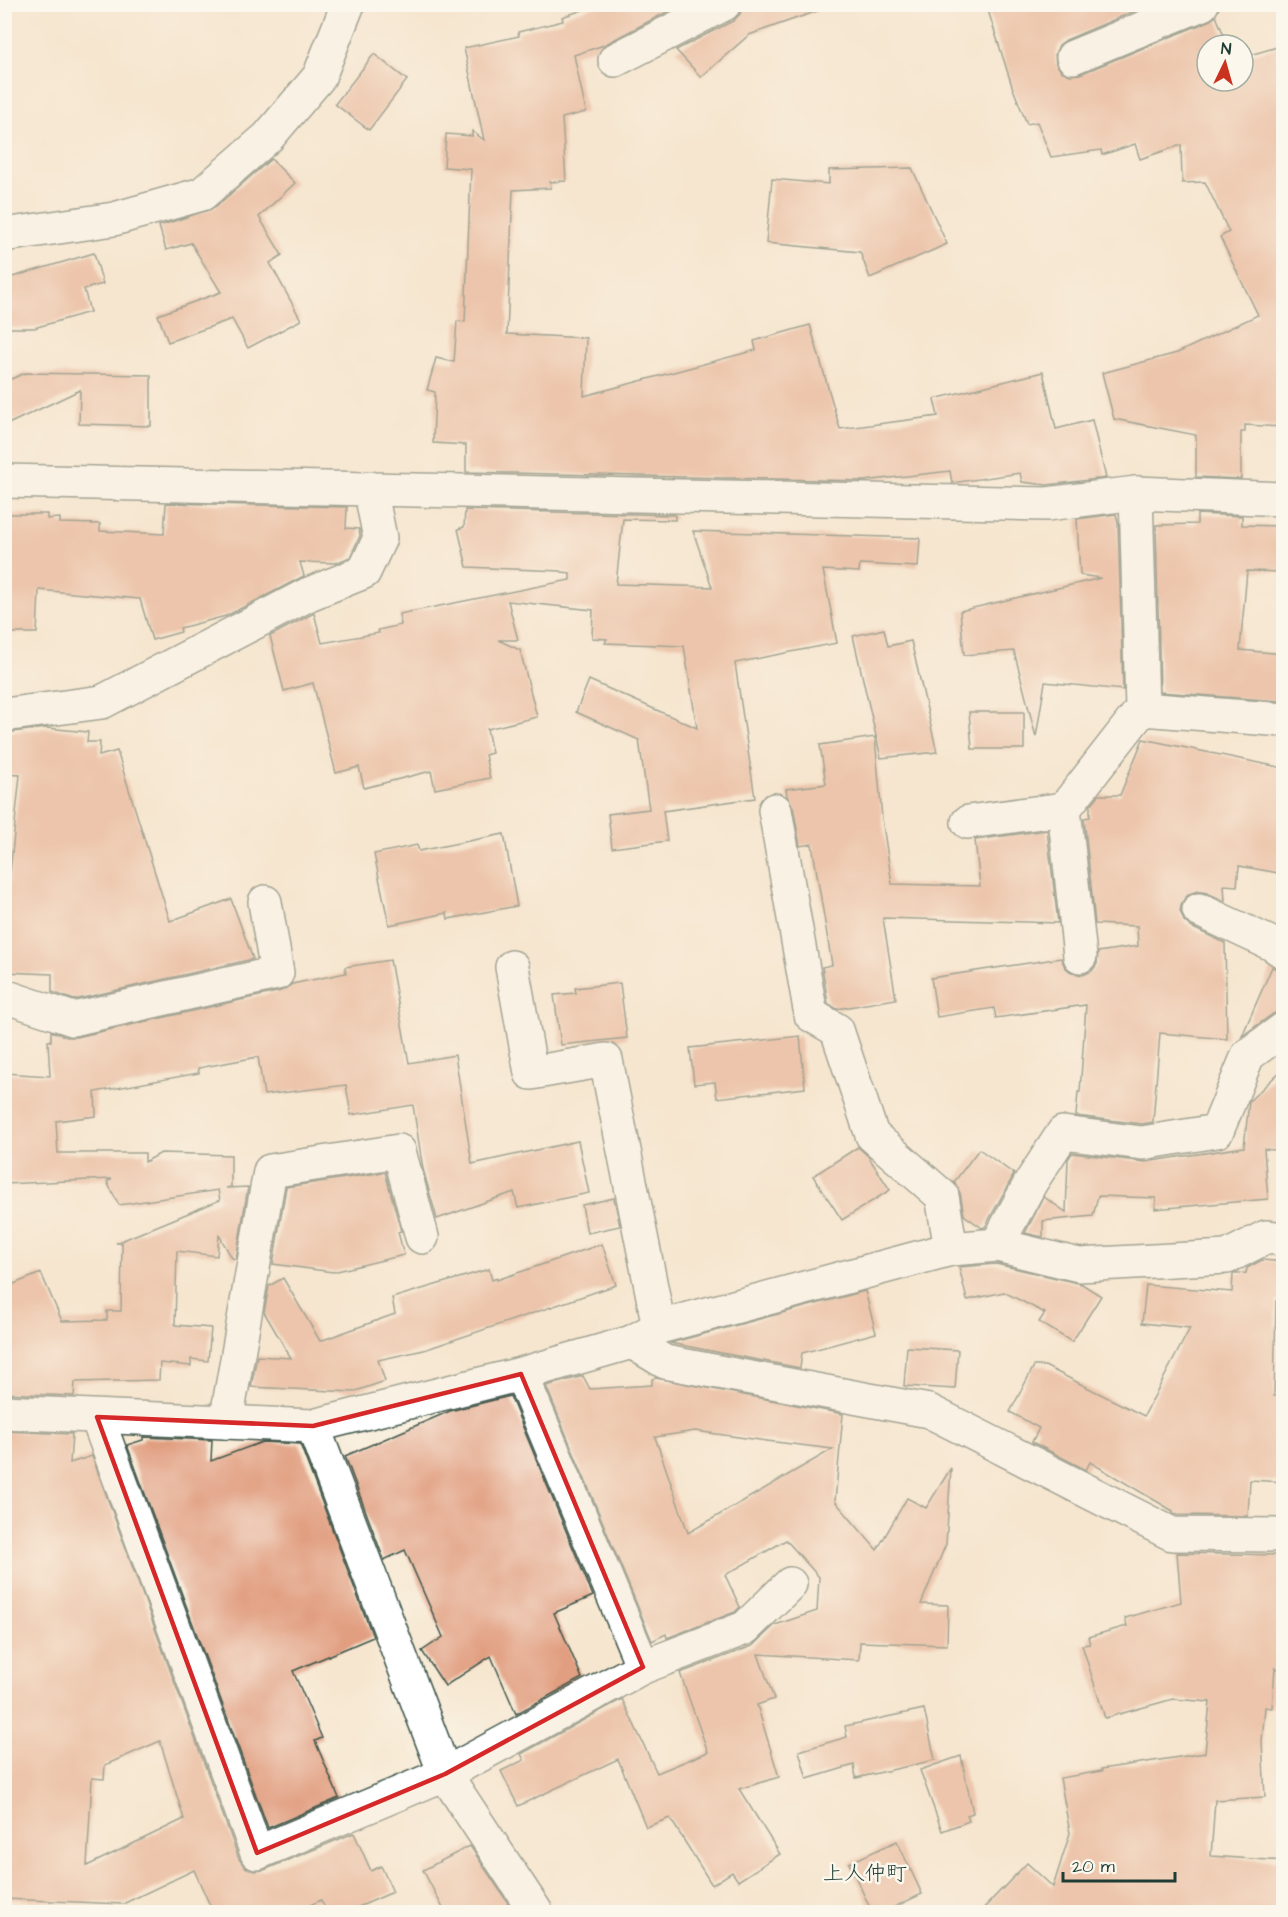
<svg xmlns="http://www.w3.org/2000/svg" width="1288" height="1917" font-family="'Architects Daughter','Klee One',sans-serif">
  <rect width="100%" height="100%" fill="#fbf7ec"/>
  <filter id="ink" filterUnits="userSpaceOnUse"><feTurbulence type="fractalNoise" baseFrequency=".0167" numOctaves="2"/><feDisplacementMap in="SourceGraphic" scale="12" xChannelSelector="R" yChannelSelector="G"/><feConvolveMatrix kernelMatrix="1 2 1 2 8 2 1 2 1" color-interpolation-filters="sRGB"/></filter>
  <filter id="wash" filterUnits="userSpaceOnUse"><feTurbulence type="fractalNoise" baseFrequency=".008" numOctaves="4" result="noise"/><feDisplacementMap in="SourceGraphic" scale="24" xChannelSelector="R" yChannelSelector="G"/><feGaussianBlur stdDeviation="1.35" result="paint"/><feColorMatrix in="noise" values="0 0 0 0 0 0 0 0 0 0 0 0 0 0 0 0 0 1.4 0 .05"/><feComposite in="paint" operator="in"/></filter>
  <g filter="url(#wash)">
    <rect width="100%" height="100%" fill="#f6e6cf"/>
    <g id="blocks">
      <!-- building -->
      <g fill="#e19e80" fill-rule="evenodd">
        <polygon points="600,4 682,4 604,45 574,55 586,112 562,118 566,181 550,182 551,188 513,190 507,334 586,338 584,396 756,350 754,341 810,325 840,429 938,416 934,399 1043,372 1056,429 1092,420 1106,478 1047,485 1022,482 1020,473 952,483 950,471 864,481 466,472 466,445 433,443 435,392 427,390 436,358 454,362 457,321 465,322 471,169 444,167 446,134 472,136 472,131 484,140 464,48 519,36 518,32 563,21 562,17"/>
        <polygon points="743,4 822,4 823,9 749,35 701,77 676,50 733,21 740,14"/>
        <polygon points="986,4 1151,4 1066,40 1059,45 1055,54 1056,64 1061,71 1070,75 1080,74 1209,21 1216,16 1228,45 1207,45 1207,81 1243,81 1243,57 1284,45 1284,427 1245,425 1245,432 1241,432 1241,479 1196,477 1196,435 1114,419 1102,373 1177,353 1258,315 1220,237 1229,232 1205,182 1182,183 1181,145 1140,159 1135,144 1102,155 1101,150 1051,157 1037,122 1027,124 1012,86"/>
        <polygon points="374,54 407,80 369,130 335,104"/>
        <polygon points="271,159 295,183 259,217 282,255 270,263 301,320 248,348 232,319 168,342 158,315 221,292 191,243 166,250 159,226 214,208"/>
        <polygon points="912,168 947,244 870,278 860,252 766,243 772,179 829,184 829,170"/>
        <polygon points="94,253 103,284 84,289 90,312 34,328 9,328 9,278"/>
        <polygon points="25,373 151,375 151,426 79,424 80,390 4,426 4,382"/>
        <polygon points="166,503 347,507 346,528 359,529 360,536 350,557 336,563 300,562 304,576 226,616 180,628 181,632 152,640 140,599 39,590 37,633 4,633 4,514 47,514 47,519 60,518 60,523 100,524 100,531 164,534"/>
        <polygon points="465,510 675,515 675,520 623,519 616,584 712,587 693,531 920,538 918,567 860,564 859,572 823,570 837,643 735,663 755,798 663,811 667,841 612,848 608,814 649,809 639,740 576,712 589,680 697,728 684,646 605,643 607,639 592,638 593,610 508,601 518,640 498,640 520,650 537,717 487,729 492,753 485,755 490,778 435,789 431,771 364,788 359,767 336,773 313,683 284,691 270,636 314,613 322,643 379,633 378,630 401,625 399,614 570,580 570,573 562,572 561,571 467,567 458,529 464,527"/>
        <polygon points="1116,514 1118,522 1123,690 1045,682 1036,737 1014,651 964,655 960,611 1101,578 1080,575 1077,519"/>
        <polygon points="1197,514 1242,516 1242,525 1284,526 1284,572 1247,571 1240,650 1284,654 1280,701 1160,692 1156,525 1197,524"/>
        <polygon points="884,629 888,646 911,641 937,752 881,758 853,636"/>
        <polygon points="969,712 1024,712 1024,749 972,749"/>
        <polygon points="46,728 88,732 87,742 100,742 99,756 117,751 170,921 231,899 253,959 74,1000 52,992 52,974 4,972 4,892 8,892 20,775 4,774 4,733"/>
        <polygon points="875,737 882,818 892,884 980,886 975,840 1047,830 1058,923 883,918 896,999 837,1009 828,1003 822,967 832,965 812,844 800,846 793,807 787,796 786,789 826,784 820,745"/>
        <polygon points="1143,739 1284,768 1284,874 1239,866 1237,886 1224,885 1225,901 1207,893 1198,891 1189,894 1182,902 1180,911 1184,921 1191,927 1225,943 1227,1039 1160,1033 1153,1122 1142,1124 1076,1116 1078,1092 1080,1092 1086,1005 996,1018 994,1008 937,1017 931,978 1061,958 1065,967 1072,973 1083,975 1092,971 1097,964 1098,952 1138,946 1137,926 1095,924 1084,818 1090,817 1090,806 1099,795 1120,795"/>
        <polygon points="504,834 517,906 448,919 447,913 389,925 374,854 417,845 419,851"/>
        <polygon points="390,960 409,1063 455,1055 472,1164 578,1141 589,1193 518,1208 514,1192 437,1219 423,1169 413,1105 351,1115 346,1085 264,1095 258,1057 198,1068 199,1073 95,1092 96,1116 56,1121 58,1153 145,1153 145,1162 161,1153 231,1155 231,1187 226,1188 248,1187 236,1259 232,1258 219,1235 217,1256 177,1251 175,1325 211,1328 208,1361 191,1359 191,1366 160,1363 159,1380 75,1382 74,1396 4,1393 4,1288 41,1273 62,1321 107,1320 107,1311 121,1311 122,1243 116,1243 220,1200 218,1190 119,1205 107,1182 112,1179 4,1184 4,1073 50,1076 48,1041 51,1041 51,1031 67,1037 77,1037 281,991 292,984 346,973 345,967"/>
        <polygon points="1272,967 1284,971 1284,1010 1273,1014 1242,1036"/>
        <polygon points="620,983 627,1038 561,1045 554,995 576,993 575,988"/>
        <polygon points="800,1036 805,1088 717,1098 715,1082 694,1084 690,1048"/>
        <polygon points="1284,1068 1284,1151 1264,1149 1268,1199 1155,1209 1156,1198 1098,1196 1093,1216 1043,1221 1043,1237 1025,1233 1044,1197 1066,1212 1068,1159 1072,1153 1145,1162 1244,1147 1249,1101"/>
        <polygon points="858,1147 868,1156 890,1190 842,1220 813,1176"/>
        <polygon points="979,1149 1014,1174 985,1227 982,1228 964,1215 960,1193 954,1182"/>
        <polygon points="385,1172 401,1231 398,1232 404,1255 333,1272 273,1264 286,1187"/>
        <polygon points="614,1198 620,1226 587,1233 582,1205"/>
        <polygon points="602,1244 616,1285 424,1350 378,1360 385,1381 353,1392 251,1387 257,1356 291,1358 264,1312 269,1286 283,1278 320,1341 395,1314 392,1298 489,1269 492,1280 497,1278 497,1280"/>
        <polygon points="1262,1260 1284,1262 1284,1302 1276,1301 1274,1396 1284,1396 1284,1482 1250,1480 1248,1516 1177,1515 1173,1514 1173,1511 1090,1462 1086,1470 1032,1442 1039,1428 1010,1412 1034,1366 1045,1366 1144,1416 1190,1328 1142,1323 1146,1285 1232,1292 1233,1274 1246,1273 1247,1268"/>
        <polygon points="996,1264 1082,1284 1101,1296 1072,1342 1039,1322 1045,1313 1004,1292 967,1300 959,1267"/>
        <polygon points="865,1291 876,1333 802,1353 800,1368 670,1343"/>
        <polygon points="907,1347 958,1350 955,1389 904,1386"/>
        <path d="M583,1376L590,1389L652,1385V1379L656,1378L843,1414L835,1501L877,1550L907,1498L926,1508L951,1468L946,1544L921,1604L948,1605L947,1645L860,1642L859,1660L758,1654L774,1699L757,1705L779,1777L739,1789L780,1854L738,1881L732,1872L712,1885L670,1818L646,1827L618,1759L518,1806L501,1771L524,1760L521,1754L622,1699L657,1773L708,1752L680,1673L752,1646L775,1625L817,1611L819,1577L786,1540L725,1575L740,1607L735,1612L667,1638L666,1634L652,1641L546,1386ZM695,1431L767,1441L833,1449L688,1533L655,1437Z"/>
        <polygon points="510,1396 593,1596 554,1613 582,1678 516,1714 491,1656 445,1686 422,1651 443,1637 405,1550 384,1560 345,1456 450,1411"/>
        <path d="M4,1431L72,1434L70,1463L92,1456L239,1859L245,1867L254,1871L264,1870L354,1833L371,1871L381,1866L393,1892L347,1912H327L321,1900L295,1912H213L194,1870L123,1904L4,1899ZM160,1741L184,1819L87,1866L92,1778L104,1779L105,1765Z"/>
        <polygon points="143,1437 212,1440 211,1461 262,1442 300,1444 373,1637 293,1671 322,1738 315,1741 339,1798 268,1828 127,1445 143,1440"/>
        <polygon points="1177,1553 1284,1555 1284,1671 1275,1668 1272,1708 1265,1707 1262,1741 1265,1797 1215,1800 1211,1856 1284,1861 1284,1912 980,1912 1027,1863 1053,1887 1070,1833 1060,1778 1102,1771 1101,1769 1205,1753 1210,1702 1173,1699 1105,1718 1082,1645 1090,1644 1088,1637 1127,1626 1125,1618 1181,1602"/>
        <polygon points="924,1709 935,1760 856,1778 854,1765 807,1779 799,1751 847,1737 845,1726"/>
        <polygon points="961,1756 973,1813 967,1815 969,1821 942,1831 920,1770"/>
        <polygon points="897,1841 922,1894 884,1912 872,1912 849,1863"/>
        <polygon points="470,1846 514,1912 445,1912 423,1870"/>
      </g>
    </g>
  </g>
  <g filter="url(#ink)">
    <use href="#blocks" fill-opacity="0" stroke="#3f564b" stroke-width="1.5"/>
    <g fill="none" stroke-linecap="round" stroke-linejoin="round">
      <!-- minor casing -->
      <g stroke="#3f564b" stroke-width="36">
        <g id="minor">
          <polyline points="1073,57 1202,4"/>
          <polyline points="615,60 724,4"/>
          <polyline points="4,235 114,219 202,194 268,137 319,77 348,4"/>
          <polyline points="4,481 1047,504 1136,493 1284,499"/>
          <polyline points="1142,709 1284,720"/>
          <polyline points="4,715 102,702 309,594 364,572 380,538 370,488"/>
          <polyline points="775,810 811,1015 837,1030 872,1135 942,1196 951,1249"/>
          <polyline points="968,822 1064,809"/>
          <polyline points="1199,910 1272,944 1284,952"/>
          <polyline points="1080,956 1064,809 1142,709 1136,493"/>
          <polyline points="512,967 531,1073 606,1060 659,1327"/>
          <polyline points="4,996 73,1019 277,973 265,902"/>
          <polyline points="997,1245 1031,1182 1063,1133 1142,1143 1217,1131 1248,1055 1284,1029"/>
          <polyline points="632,1342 659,1327 951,1249 997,1245 1079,1265 1227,1257 1266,1237 1284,1239"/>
          <polyline points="4,1412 313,1426 521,1374 632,1342 665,1362 929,1411 1172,1534 1277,1535 1284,1537"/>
          <polyline points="97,1417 257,1853 445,1774 643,1667 521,1374"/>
          <polyline points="226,1422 270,1171 399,1151 422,1237"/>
          <polyline points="313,1426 445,1774 536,1912"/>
          <polyline points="643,1667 745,1628 790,1584"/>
        </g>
      </g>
      <!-- minor -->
      <use href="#minor" stroke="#fff" stroke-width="33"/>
    </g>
  </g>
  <!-- marked area -->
  <path d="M0 0H1288V1917H0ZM521,1374L643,1667L445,1774L257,1853L97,1417L313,1426Z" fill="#f6e6cf" fill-opacity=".55" fill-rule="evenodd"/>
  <path fill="none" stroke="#d62828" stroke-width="4.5" stroke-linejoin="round" d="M521,1374L643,1667L445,1774L257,1853L97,1417L313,1426Z"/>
  <g text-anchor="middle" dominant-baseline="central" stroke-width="5" stroke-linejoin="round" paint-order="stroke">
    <!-- quarter labels -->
    <g font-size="21" fill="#1f3d34" stroke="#fbf7ec">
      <text x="865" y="1873">上人仲町</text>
    </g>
  </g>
  <!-- margin -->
  <rect width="1288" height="1917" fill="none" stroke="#fbf7ec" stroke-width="24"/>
  <!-- north arrow -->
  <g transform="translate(1225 63) rotate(5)"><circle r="28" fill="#fbf7ec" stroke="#a3ada2" stroke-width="1.5"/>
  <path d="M0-4.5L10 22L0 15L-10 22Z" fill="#c8321e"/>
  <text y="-9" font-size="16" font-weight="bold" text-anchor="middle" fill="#1f3d34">N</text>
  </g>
  <!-- scale -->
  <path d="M1063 1872v9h112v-9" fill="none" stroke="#1f3d34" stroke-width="3"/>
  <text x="1072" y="1872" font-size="18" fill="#1f3d34" stroke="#fbf7ec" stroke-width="4.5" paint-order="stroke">20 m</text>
</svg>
